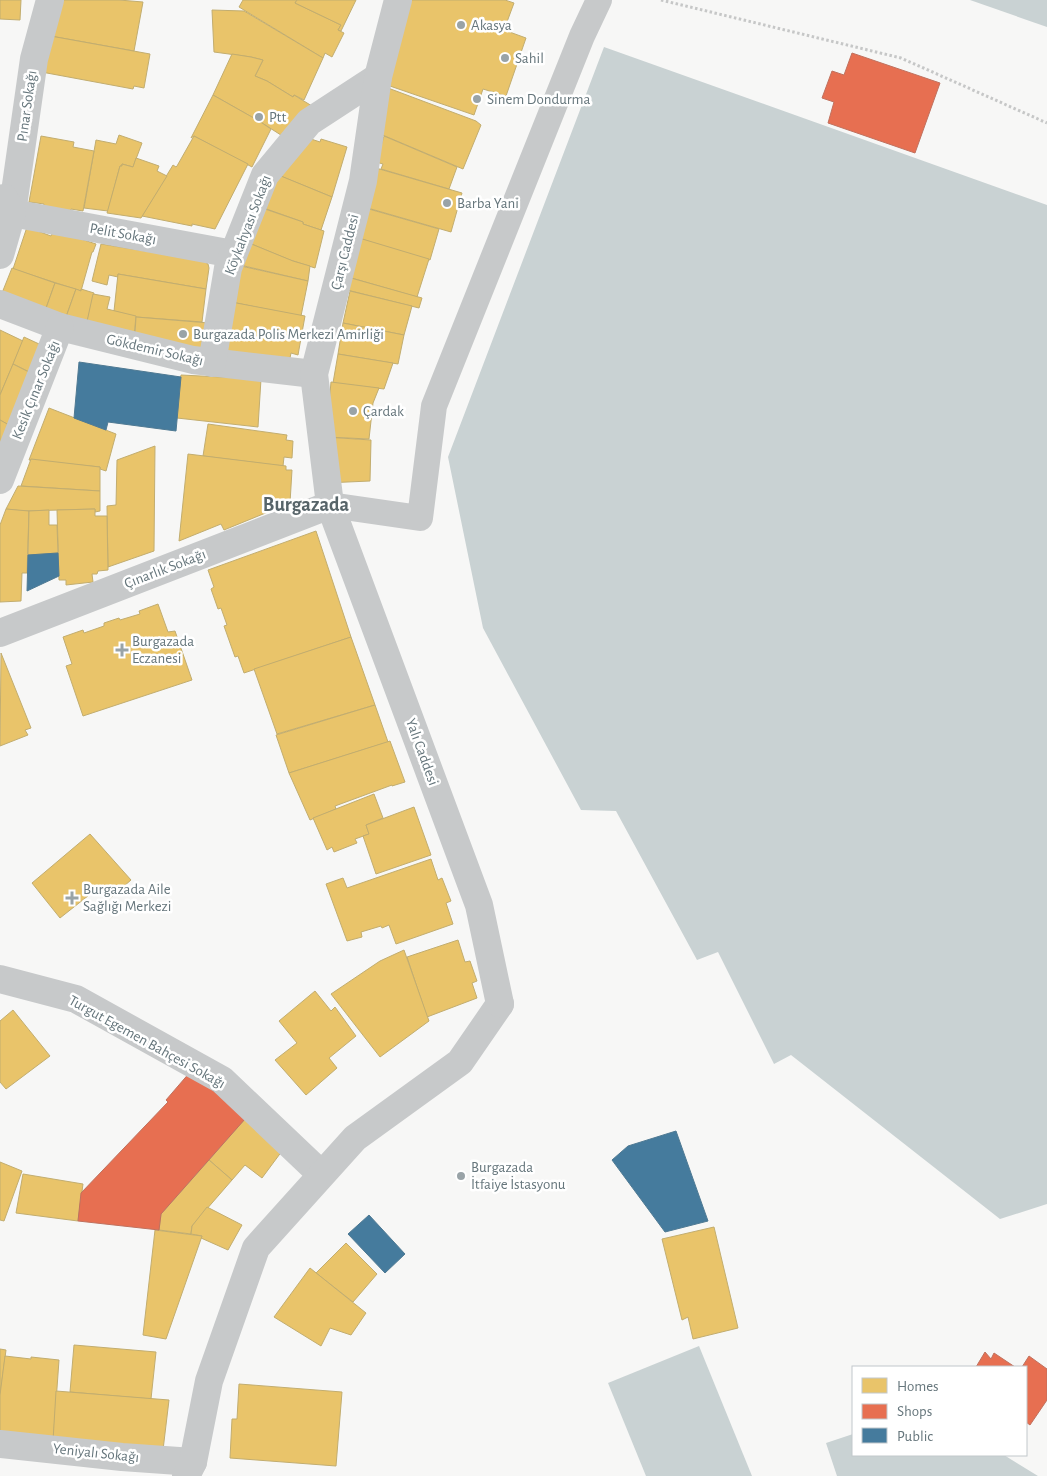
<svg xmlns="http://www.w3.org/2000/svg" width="1047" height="1476" font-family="'Alegreya Sans',sans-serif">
  <rect width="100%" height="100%" fill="#f7f7f6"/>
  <!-- water -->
  <g fill="#c9d2d3">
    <polygon points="970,0 1047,0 1047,27"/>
    <polygon points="604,47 1047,205 1047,1204 1000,1219 791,1055 774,1064 718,952 697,960 616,811 581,810 483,628 448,457"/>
    <polygon points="699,1346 752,1476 646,1476 608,1383"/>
    <polygon points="853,1434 853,1455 1004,1455 1038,1476 837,1476 826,1443"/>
  </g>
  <!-- homes -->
  <g fill="#e9c46a" stroke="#c2ad6f">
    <polygon points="0,0 21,0 20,20 0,19"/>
    <polygon points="51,0 119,0 143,2 134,51 45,35"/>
    <polygon points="243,0 297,0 295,3 341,25 338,30 344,33 332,57 325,53 323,58 239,7"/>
    <polygon points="297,0 356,0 341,31 338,30 341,25 295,3"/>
    <polygon points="410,0 505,0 514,3 504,30 526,38 506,96 483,89 474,115 387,85"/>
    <polygon points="212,10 244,11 323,58 304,100 294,95 293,97 267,81 255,76 263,60 251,57 214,52"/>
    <polygon points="45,35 150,54 144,88 134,86 133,89 36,71"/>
    <polygon points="232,54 251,57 263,60 255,76 267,81 293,97 294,95 312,106 284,137 259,121 213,95"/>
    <polygon points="388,88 476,121 481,125 463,169 373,131"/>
    <polygon points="213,95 259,121 271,129 252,167 194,136 191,138"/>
    <polygon points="119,135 142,143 133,167 122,164 122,166 120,166 108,211 84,208 96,140 116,144"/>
    <polygon points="41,136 74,142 73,147 94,151 83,211 71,209 70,214 43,210 44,204 29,202"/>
    <polygon points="194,136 248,164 215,229 192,224 192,226 142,216 173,165 176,167 177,166"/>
    <polygon points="384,136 457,167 449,189 381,169 383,164 376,162"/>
    <polygon points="308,138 320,142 321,139 347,147 332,197 278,175"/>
    <polygon points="136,158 159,166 157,171 167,176 141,218 107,213 120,166 122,166 122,164 133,167"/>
    <polygon points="376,168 462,193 451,232 364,207"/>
    <polygon points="276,174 332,197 321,230 303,224 303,222 258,206"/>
    <polygon points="262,208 303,222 303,224 324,231 315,268 290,260 249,243"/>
    <polygon points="369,209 439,229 430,260 361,239"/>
    <polygon points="27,227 51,236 54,230 96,244 93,252 92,252 81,291 13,269"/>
    <polygon points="359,238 429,259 417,297 348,277"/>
    <polygon points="249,243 293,261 310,266 308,281 240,265"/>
    <polygon points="101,244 202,260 208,264 209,268 206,289 118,274 118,277 109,275 107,285 92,281"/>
    <polygon points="241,266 308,281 301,316 231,302"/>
    <polygon points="12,268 55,283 45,311 2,293"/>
    <polygon points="118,274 206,289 202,322 136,317 114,311"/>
    <polygon points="351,278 422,298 419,308 347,290"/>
    <polygon points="55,283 76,289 66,317 45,311"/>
    <polygon points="76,289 81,291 81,289 94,293 87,323 66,317"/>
    <polygon points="350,291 412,306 404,335 343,323"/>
    <polygon points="93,294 110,297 107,309 136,316 133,348 86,326"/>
    <polygon points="226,301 305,316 298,355 291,353 290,358 221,352"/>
    <polygon points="136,317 209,323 207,356 134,349"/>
    <polygon points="343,323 404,335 398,364 338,354"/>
    <polygon points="0,330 23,341 0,395"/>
    <polygon points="24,337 52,350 29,372 13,364"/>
    <polygon points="338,354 393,363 384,389 333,383"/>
    <polygon points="13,364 29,372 9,425 0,420 0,395"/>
    <polygon points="181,375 261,379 258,427 177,418"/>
    <polygon points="331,382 379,388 373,403 369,439 326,437"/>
    <polygon points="49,408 116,434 106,471 100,469 100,467 29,460"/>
    <polygon points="0,420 9,425 0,457"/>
    <polygon points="208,424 287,435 286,440 293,441 292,458 284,457 283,466 203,456"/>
    <polygon points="325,437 371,440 370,481 325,483"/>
    <polygon points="155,446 154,551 108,567 107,506 116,505 117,460"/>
    <polygon points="188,454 286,466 286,470 292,470 290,503 224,530 221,524 179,541"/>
    <polygon points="31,459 100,467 100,491 21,486"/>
    <polygon points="18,486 100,491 100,511 95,512 95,509 23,511 6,509"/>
    <polygon points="6,509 29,511 27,573 22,573 21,601 0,602 0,525"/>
    <polygon points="95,509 95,516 107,516 108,570 98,571 97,574 92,574 93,582 66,585 66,580 59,580 57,510"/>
    <polygon points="49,510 49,525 57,525 58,553 28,555 29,511"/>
    <polygon points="316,531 351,637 244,673 238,656 235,657 224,626 227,625 221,608 218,609 211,589 214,587 208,570"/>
    <polygon points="158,604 168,632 175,631 192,680 83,716 66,666 72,664 63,637 83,630 84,633 104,626 104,623 119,618 120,620 140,614 139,611"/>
    <polygon points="351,637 375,705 277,734 254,669"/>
    <polygon points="1,653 31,728 25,730 28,735 0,746"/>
    <polygon points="375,705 388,742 289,773 276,735"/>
    <polygon points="390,741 405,782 392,786 392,785 335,806 336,809 310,820 289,773"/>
    <polygon points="374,794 383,818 366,825 369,834 355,839 357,843 334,852 332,847 327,850 313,818"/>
    <polygon points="414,807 431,855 376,874 363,836 369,834 366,825"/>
    <polygon points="90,834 131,880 109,899 98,888 60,918 32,883"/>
    <polygon points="431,859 438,880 442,878 451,901 446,903 453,924 396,944 389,925 382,928 381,926 361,932 362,937 347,941 326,884 343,878 347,888"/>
    <polygon points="458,940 465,962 470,961 477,981 472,983 477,998 427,1017 407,957"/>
    <polygon points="404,950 429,1021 380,1057 331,994 380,961"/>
    <polygon points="315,991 331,1011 335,1007 356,1036 329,1058 337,1068 306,1095 275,1060 297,1043 279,1021"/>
    <polygon points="13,1010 50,1056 6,1089 0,1082 0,1021"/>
    <polygon points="245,1119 285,1147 262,1178 245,1165 232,1180 209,1160"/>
    <polygon points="209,1160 232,1180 192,1226 191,1234 159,1230 161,1214"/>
    <polygon points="0,1162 22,1171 4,1221 0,1220"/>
    <polygon points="23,1174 83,1184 78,1221 16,1213"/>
    <polygon points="207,1207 242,1225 228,1250 201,1238 202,1236 191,1234 192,1226"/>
    <polygon points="714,1227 738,1328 693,1339 688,1317 682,1320 662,1239"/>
    <polygon points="155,1230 202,1236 166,1339 143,1335"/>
    <polygon points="346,1243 377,1274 353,1302 316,1273"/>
    <polygon points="310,1268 366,1313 351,1335 330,1328 321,1346 274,1317"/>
    <polygon points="74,1345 156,1352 151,1399 70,1392"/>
    <polygon points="0,1349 6,1350 0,1396"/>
    <polygon points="5,1356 31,1359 31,1357 59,1360 53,1444 0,1439 0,1395"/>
    <polygon points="239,1384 342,1392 336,1466 230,1458 232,1419 237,1419"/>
    <polygon points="56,1391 169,1400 163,1450 53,1441"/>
  </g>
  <!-- shops -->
  <g fill="#e76f51" stroke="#c0715e">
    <polygon points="852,53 940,83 915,153 828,123 834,102 822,98 832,71 844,75"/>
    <polygon points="191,1071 245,1119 161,1214 159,1230 78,1221 81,1193 168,1102 166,1100"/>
    <polygon points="985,1352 991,1359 994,1353 1015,1367 976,1367"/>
    <polygon points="1029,1356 1047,1369 1047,1400 1030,1425 1026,1422 1026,1367 1022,1367"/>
  </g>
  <!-- public -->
  <g fill="#457b9d" stroke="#4f7a93">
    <polygon points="79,362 181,377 176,431 108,422 106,430 74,418"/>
    <polygon points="58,553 59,576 27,591 28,555"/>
    <polygon points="676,1131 708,1221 665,1232 612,1160 628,1146"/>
    <polygon points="369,1215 405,1254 385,1273 348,1234"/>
  </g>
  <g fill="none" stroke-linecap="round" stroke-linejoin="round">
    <!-- path -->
    <polyline stroke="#c6c7c7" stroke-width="3" stroke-dasharray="2.5 2.5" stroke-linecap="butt" points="661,0 901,58 1047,123"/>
    <!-- pedestrian -->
    <polyline stroke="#c7c9ca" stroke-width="26" points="330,505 420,518 434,406 582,36 599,0"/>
    <!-- minor -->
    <g stroke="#c7c9ca" stroke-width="28">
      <polyline points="50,0 34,59 12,213 233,254"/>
      <polyline points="0,255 12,213 4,198"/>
      <polyline points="0,304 60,327 193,360 314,374"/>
      <polyline points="212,363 228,268 265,175 309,122 378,77"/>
      <polyline points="0,480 60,327"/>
      <polyline points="0,633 330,505"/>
      <polyline points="0,979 76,999 222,1080 321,1174"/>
      <polyline points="0,1444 122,1457 193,1462"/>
      <polyline points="186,1476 193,1462 209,1381 256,1248 355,1138 460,1062 500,1004"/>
    </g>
    <!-- tertiary -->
    <polyline stroke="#c7c9ca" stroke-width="28" points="398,0 378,77 363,181 314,374 330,505 479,905 500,1004"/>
  </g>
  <!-- markers -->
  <g fill="#99a3a7" stroke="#fff" stroke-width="2">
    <circle cx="461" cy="25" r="5"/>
    <circle cx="505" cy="58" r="5"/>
    <circle cx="477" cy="99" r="5"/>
    <circle cx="259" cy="117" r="5"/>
    <circle cx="447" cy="203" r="5"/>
    <circle cx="183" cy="334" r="5"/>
    <circle cx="353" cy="411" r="5"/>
    <path d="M119.5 642.5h5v5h5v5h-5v5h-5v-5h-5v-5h5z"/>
    <path d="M69.5 890.5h5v5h5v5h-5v5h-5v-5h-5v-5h5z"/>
    <circle cx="461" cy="1176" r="5"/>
  </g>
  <g text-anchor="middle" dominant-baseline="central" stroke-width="5" stroke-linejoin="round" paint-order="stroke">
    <!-- poi labels -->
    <g font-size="15" fill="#66767c" stroke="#fff" text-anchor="start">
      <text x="471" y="25">Akasya</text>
      <text x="515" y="58">Sahil</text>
      <text x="487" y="99">Sinem Dondurma</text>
      <text x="269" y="117">Ptt</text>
      <text x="457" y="203">Barba Yani</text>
      <text x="193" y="334">Burgazada Polis Merkezi Amirliği</text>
      <text x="363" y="411">Çardak</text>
      <text x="132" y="641">Burgazada<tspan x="132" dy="17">Eczanesi</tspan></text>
      <text x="83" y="889">Burgazada Aile<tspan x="83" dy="17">Sağlığı Merkezi</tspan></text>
      <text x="471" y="1167">Burgazada<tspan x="471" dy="17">İtfaiye İstasyonu</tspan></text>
    </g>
    <!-- street labels -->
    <g font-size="15" fill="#66767c" stroke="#fff">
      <text transform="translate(27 106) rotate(-82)">Pınar Sokağı</text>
      <text transform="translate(248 225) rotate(-69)">Köykahyası Sokağı</text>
      <text transform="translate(123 234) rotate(10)">Pelit Sokağı</text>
      <text transform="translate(345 252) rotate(-76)">Çarşı Caddesi</text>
      <text transform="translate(155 350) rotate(13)">Gökdemir Sokağı</text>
      <text transform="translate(36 390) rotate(-68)">Kesik Çınar Sokağı</text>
      <text transform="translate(165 569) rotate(-21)">Çınarlık Sokağı</text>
      <text transform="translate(422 752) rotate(70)">Yalı Caddesi</text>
      <text transform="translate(147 1042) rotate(29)">Turgut Egemen Bahçesi Sokağı</text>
      <text transform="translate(96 1453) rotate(6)">Yeniyalı Sokağı</text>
    </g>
    <!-- district labels -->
    <g font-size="20" font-weight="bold" fill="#576469" stroke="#fff">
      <text x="306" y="505">Burgazada</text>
    </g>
  </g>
  <!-- legend -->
  <rect x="852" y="1366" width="175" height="90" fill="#ffffff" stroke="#c2c8cb"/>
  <rect x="862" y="1378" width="25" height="15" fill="#e9c46a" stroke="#c2c8cb"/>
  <text x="897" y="1391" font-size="15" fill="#66767c">Homes</text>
  <rect x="862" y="1404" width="25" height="15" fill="#e76f51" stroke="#c2c8cb"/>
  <text x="897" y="1416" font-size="15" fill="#66767c">Shops</text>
  <rect x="862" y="1428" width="25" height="15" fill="#457b9d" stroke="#c2c8cb"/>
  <text x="897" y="1441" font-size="15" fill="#66767c">Public</text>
</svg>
